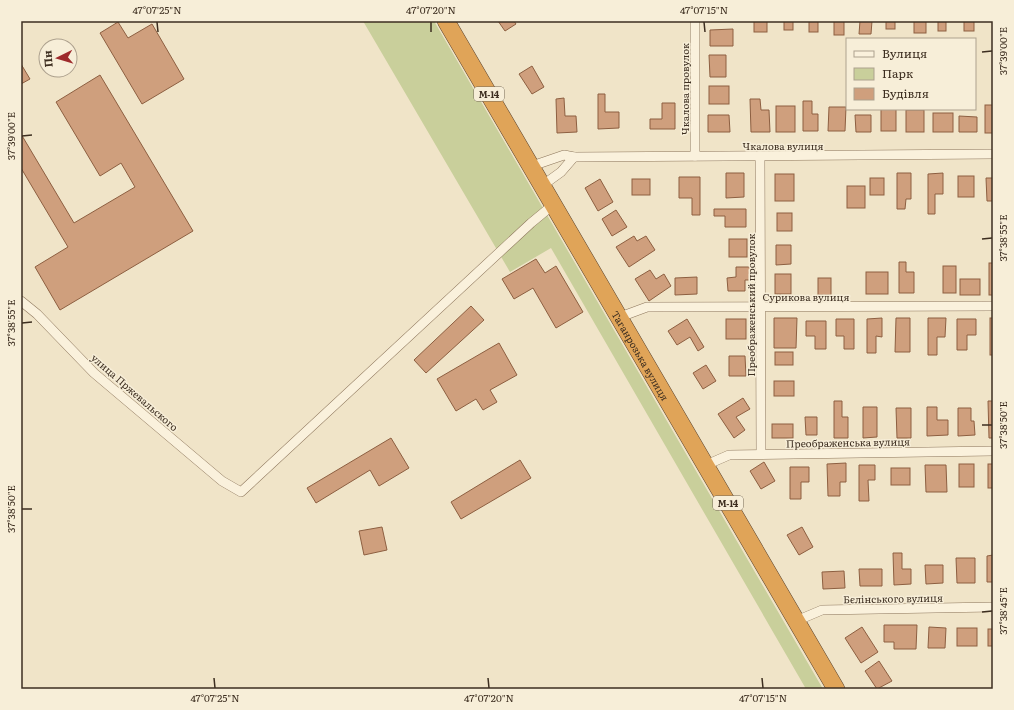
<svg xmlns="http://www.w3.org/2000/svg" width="1014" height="710" font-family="Literata,serif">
  <rect width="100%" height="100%" fill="#f0e4c8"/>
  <!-- green -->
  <polygon fill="#c9cf9b" points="363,21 434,21 823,689 806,689 551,248 510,272"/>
  <!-- building -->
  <g fill="#cf9f7d" stroke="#8d5f41">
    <polygon points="498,21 514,21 516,24 505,31"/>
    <rect x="754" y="21" width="13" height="11"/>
    <rect x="784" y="21" width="9" height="9"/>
    <rect x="809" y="21" width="9" height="11"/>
    <rect x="834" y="21" width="10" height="14"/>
    <polygon points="860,21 872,21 871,34 859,34"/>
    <rect x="886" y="21" width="9" height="8"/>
    <rect x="914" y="21" width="12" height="12"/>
    <rect x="938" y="21" width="8" height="10"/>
    <rect x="964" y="21" width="10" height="10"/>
    <polygon points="118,22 128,38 152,24 184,79 142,104 100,33"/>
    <polygon points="733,29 733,46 710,46 710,30"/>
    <polygon points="709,55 726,55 726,77 710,77"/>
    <polygon points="21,64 30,79 21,84"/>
    <polygon points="532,66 544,87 532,94 519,74"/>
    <polygon points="100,75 193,231 60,310 35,267 68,247 21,168 21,134 74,223 135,187 121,163 100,176 56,102"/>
    <rect x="709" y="86" width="20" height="18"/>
    <polygon points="598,94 605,94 605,112 619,112 619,128 598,129"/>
    <polygon points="564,98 565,116 576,116 577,132 557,133 556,99"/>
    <polygon points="750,99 760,99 761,110 769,110 770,132 751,132"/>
    <polygon points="803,101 812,101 812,114 818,114 818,131 803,131"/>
    <polygon points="662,103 675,103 675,129 650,129 650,119 662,119"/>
    <rect x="985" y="105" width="8" height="28"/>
    <rect x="776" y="106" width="19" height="26"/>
    <polygon points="829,107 846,107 845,131 828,131"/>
    <rect x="881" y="109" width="15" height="22"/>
    <rect x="906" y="110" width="18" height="22"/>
    <rect x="933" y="113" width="20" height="19"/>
    <polygon points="708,115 729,115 730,132 708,132"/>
    <polygon points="855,115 871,115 871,132 856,132"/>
    <polygon points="959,116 977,117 977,132 959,132"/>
    <polygon points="726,173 744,173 744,197 726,198"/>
    <polygon points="897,173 911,173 911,199 906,199 905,209 897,209"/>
    <polygon points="943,173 943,194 935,194 935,214 928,214 928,174"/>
    <rect x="775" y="174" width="19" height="27"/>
    <rect x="958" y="176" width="16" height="21"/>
    <polygon points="679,177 700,177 700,215 692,215 692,198 679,198"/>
    <rect x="870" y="178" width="14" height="17"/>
    <polygon points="986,178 993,178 993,201 987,201"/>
    <polygon points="600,179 613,202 598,211 585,188"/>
    <rect x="632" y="179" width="18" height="16"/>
    <rect x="847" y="186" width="18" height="22"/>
    <polygon points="714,209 746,209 746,227 725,227 725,216 714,216"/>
    <polygon points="616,210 627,227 612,236 602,219"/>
    <rect x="777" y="213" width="15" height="18"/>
    <polygon points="634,236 637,241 646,236 655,250 629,267 616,247"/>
    <rect x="729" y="239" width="18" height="18"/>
    <polygon points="776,245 791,245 791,264 776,265"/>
    <polygon points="536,259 545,273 556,266 583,312 556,328 533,288 514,299 502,279"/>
    <polygon points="899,262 906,262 906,272 914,272 914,293 899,293"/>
    <rect x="989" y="263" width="4" height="32"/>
    <rect x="943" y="266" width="13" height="27"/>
    <polygon points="736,267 754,267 754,280 745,280 745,291 728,291 727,278 736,277"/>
    <polygon points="650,270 656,279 664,274 671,286 649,301 635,279"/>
    <rect x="866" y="272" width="22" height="22"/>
    <rect x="775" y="274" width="16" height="20"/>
    <polygon points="697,277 697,294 675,295 675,278"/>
    <rect x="818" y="278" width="13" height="17"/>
    <rect x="960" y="279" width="20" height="16"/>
    <polygon points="471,306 484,320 426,373 414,360"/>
    <polygon points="774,318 797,318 796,348 774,348"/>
    <polygon points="882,318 882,337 876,336 876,353 867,353 867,319"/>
    <polygon points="896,318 910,318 910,352 895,352"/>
    <polygon points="928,318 946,318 945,337 937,337 937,355 928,355"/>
    <rect x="990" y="318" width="3" height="37"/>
    <polygon points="687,319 704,347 698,351 690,337 677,345 668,331"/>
    <rect x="726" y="319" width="20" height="20"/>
    <polygon points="836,319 854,319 854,349 844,349 844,336 836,336"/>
    <polygon points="957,319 976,319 976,335 967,335 967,350 957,350"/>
    <polygon points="806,321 826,321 826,349 815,349 815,336 806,336"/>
    <polygon points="499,343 517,375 490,390 497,402 483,410 476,399 456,411 437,379"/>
    <rect x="775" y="352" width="18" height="13"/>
    <polygon points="729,356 745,356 746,376 729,376"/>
    <polygon points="706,365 716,381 703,389 693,373"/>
    <rect x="774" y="381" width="20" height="15"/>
    <polygon points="743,398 750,409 736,417 745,430 734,438 718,414"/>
    <polygon points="834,401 842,401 842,417 848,417 848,438 834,438"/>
    <polygon points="988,401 993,401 993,438 989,438"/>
    <polygon points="863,407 877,407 877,437 863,438"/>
    <polygon points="927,407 937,407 937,420 948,420 948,435 927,436"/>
    <polygon points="896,408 911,408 911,438 897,438"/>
    <polygon points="958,408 971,408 971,421 974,421 975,435 958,436"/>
    <polygon points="805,417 817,417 817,435 806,435"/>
    <rect x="772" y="424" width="21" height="14"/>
    <polygon points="391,438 409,468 379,486 370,470 316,503 307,488"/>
    <polygon points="520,460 531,478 461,519 451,502"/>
    <polygon points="764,462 775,481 761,489 750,471"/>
    <polygon points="846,463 846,482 840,482 840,496 828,496 827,464"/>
    <rect x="959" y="464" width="15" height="23"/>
    <rect x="988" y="464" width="5" height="24"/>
    <polygon points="859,465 875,465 875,480 868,480 869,501 859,501"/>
    <polygon points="925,465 946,465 947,492 926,492"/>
    <polygon points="790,467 809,467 809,482 801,482 801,499 790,499"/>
    <rect x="891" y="468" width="19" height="17"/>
    <polygon points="382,527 387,550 364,555 359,531"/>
    <polygon points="802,527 813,547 799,555 787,535"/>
    <polygon points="893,553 902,553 902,569 911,569 911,584 894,585"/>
    <polygon points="993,555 993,582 987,582 987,556"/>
    <polygon points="956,558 975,558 975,583 957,583"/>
    <polygon points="925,565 943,565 943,583 926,584"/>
    <polygon points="859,569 882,569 882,586 860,586"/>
    <polygon points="844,571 845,588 823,589 822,572"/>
    <polygon points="884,625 917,625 916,649 894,649 894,642 884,642"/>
    <polygon points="862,627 878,652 861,663 845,638"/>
    <polygon points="929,627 946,628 945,648 928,648"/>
    <rect x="957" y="628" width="20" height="18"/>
    <rect x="988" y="629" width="5" height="17"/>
    <polygon points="879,661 892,681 877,689 865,671"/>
  </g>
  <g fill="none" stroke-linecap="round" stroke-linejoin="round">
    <!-- street casing -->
    <g stroke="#8d765c" stroke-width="10">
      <g id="street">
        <polyline points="695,156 695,21"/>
        <polyline points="760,156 761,454"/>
        <polyline points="532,166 564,155 574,157 993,154"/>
        <polyline points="543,185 561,172 574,157"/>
        <polyline points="21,301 37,314 94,373 222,481 241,492 531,223 554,204"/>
        <polyline points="620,317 647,307 993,306"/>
        <polyline points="706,465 729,455 993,451"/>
        <polyline points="796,621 822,610 993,607"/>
      </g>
    </g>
    <!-- highway casing -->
    <g stroke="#5b4430" stroke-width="18">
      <g id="highway">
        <path id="s1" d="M446,21L836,689"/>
      </g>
    </g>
    <!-- street -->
    <use href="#street" stroke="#faf1dc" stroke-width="9"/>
    <!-- highway -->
    <use href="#highway" stroke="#e0a458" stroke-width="17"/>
  </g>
  <!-- ticks -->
  <path fill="none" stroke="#3d2e20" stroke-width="1.5" d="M157,22L158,32M431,22V32M704,22L705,32M982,52L992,51M22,136L32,135M982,239L992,238M22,323L32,322M982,425H992M22,509H32M982,612L992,611M214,678L215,688M488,678L489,688M762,678L763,688"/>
  <g text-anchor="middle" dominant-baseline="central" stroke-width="3" stroke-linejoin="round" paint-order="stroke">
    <!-- shield labels -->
    <g fill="#f7eed8" stroke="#756857" stroke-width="1">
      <rect x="474" y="87" width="30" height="14" rx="3"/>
      <rect x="713" y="496" width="30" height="14" rx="3"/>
    </g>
    <g font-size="9" font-weight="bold" fill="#3d2e20">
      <text x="489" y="94">М-14</text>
      <text x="728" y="503">М-14</text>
    </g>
    <!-- street labels -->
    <g font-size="10" fill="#3d2e20" stroke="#f7eed8">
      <text transform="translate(684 89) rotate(-90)">Чкалова провулок</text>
      <text x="783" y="145">Чкалова вулиця</text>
      <text x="806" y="296">Сурикова вулиця</text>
      <text transform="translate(750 305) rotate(-90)">Преображенський провулок</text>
      <text stroke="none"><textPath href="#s1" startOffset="387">Таганрозька вулиця</textPath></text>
      <text transform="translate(135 392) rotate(41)">улица Пржевальского</text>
      <text transform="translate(848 442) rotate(-1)">Преображенська вулиця</text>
      <text transform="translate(893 598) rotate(-1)">Бєлінського вулиця</text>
    </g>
  </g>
  <!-- border -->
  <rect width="1014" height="710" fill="none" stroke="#f7eed8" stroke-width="44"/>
  <!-- legend -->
  <rect x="846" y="38" width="130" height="72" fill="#f7eed8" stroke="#ada18e"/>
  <rect x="854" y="51" width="20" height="6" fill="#faf1dc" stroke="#ada18e"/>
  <text x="882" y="58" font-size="12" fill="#3d2e20">Вулиця</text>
  <rect x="854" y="68" width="20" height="12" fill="#c9cf9b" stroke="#ada18e"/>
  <text x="882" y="78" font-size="12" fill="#3d2e20">Парк</text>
  <rect x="854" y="88" width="20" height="12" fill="#cf9f7d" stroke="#ada18e"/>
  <text x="882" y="98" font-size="12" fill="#3d2e20">Будівля</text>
  <!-- north arrow -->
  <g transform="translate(58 58) rotate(265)"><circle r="19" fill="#f7eed8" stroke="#ada18e"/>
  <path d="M0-3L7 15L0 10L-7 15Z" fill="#9e2a2b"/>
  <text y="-6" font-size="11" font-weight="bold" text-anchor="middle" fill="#3d2e20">Пн</text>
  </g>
  <rect x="22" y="22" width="970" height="666" fill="none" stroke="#3d2e20" stroke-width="1.5"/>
  <g font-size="10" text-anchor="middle" fill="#3d2e20">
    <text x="157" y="14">47°07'25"N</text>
    <text x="431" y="14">47°07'20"N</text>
    <text x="704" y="14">47°07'15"N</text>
    <text transform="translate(1003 51) rotate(-90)" y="4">37°39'00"E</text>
    <text transform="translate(11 136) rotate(-90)" y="4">37°39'00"E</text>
    <text transform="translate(1003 238) rotate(-90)" y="4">37°38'55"E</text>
    <text transform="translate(11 323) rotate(-90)" y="4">37°38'55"E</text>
    <text transform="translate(1003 425) rotate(-90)" y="4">37°38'50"E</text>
    <text transform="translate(11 509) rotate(-90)" y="4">37°38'50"E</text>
    <text transform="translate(1003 611) rotate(-90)" y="4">37°38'45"E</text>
    <text x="215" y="702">47°07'25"N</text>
    <text x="489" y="702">47°07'20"N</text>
    <text x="763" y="702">47°07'15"N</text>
  </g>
</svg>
